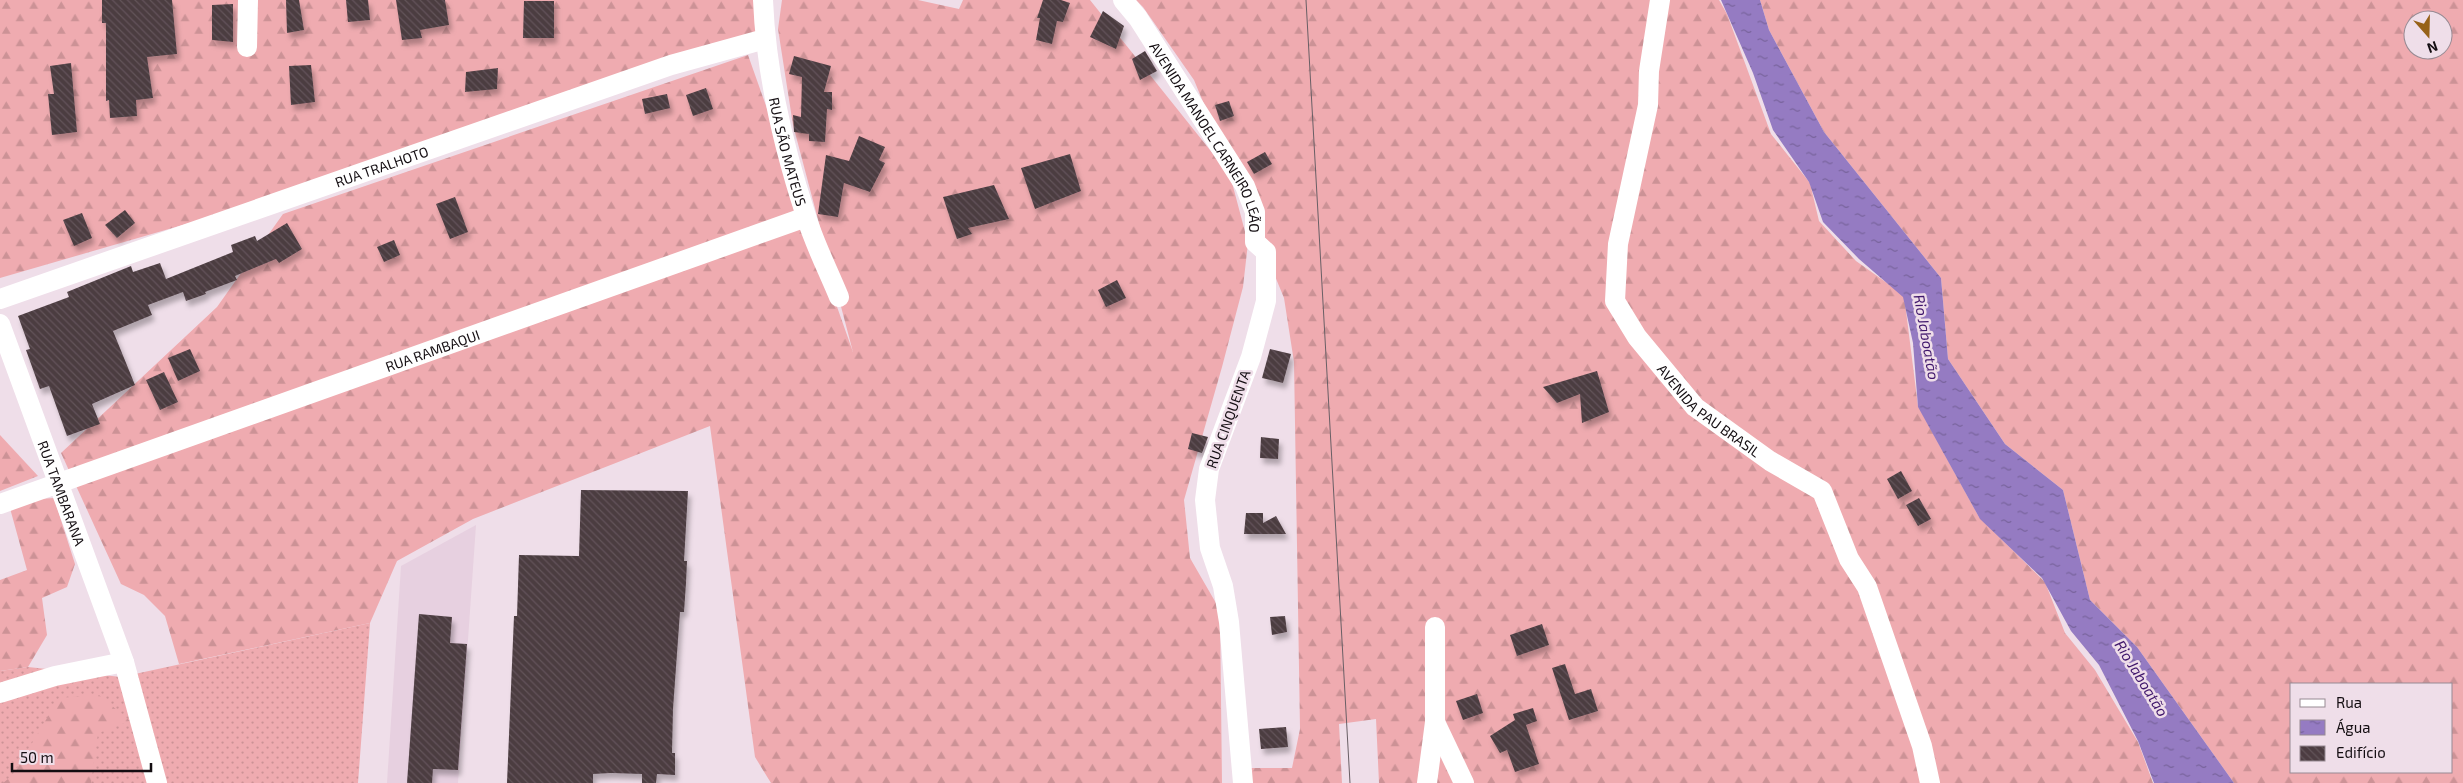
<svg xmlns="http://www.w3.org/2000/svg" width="2463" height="783" font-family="'Exo 2',sans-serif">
  <defs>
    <pattern id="grass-dots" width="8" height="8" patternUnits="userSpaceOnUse" patternTransform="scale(1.25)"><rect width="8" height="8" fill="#efabb0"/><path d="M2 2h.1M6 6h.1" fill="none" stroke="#cc9296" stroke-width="1.8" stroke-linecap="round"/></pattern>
    <pattern id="forest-firs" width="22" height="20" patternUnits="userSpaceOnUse" patternTransform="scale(1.25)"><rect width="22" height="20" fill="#efabb0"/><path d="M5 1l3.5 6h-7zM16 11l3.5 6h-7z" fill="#cc9296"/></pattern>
    <pattern id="water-ripples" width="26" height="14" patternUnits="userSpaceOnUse" patternTransform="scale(1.25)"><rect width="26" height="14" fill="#957bc2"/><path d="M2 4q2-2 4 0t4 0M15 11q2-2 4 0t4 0" fill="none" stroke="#78639c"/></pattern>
    <pattern id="building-back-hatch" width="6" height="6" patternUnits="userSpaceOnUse" patternTransform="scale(1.25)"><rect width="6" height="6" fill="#4c3c41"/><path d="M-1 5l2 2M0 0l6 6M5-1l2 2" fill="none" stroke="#625459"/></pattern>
    <filter id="shadow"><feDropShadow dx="3" dy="5.5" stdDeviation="2.5" flood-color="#0004"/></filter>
  </defs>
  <rect width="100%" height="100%" fill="#efdee9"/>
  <!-- built -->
  <polygon fill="#e7d0e0" points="476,525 458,783 387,783 401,566"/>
  <!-- grass -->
  <polygon fill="url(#grass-dots)" points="370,623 358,783 0,783 0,671 28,667 121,677"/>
  <!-- forest -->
  <g fill="url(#forest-firs)" fill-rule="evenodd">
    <polygon points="0,0 759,0 760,36 300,191 0,278"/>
    <polygon points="782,0 918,0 959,9 963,0 1090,0 1230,175 1248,243 1243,287 1222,367 1184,500 1190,558 1220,610 1222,783 771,783 755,757 710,426 473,519 397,561 370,623 179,664 165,616 144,595 121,584 61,453 217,307 283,214 748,55 853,352 793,125 778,29"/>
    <polygon points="1136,0 1719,0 1727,14 1771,134 1810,183 1819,221 1856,261 1904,295 1918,406 1979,517 2045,582 2065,633 2095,670 2138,742 2153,783 1379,783 1376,719 1339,724 1342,783 1252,783 1251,768 1292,768 1300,729 1294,362 1284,298 1194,80 1143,7"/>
    <path d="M1760,0H2463V783H2234L2137,647L2090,600L2063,490L2005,444L1948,359L1941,278L1824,132L1769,30ZM2413,20H2443V50H2413ZM2292,684H2452V772H2292Z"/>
    <polygon points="0,435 38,476 0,491"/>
    <polygon points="54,498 75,564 67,587 42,598 47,635 28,667 0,671 0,580 27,570 8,501"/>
    <polygon points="99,695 130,721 98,733 91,783 3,783 13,775 59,698"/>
  </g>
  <!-- water -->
  <polygon fill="url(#water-ripples)" points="1721,0 1760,0 1769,30 1824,132 1941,278 1948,359 2005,444 2063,490 2090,600 2137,647 2234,783 2154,783 2138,741 2099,665 2071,631 2042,578 1980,519 1918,407 1913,343 1903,297 1859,259 1823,222 1809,182 1773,130 1753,73"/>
  <!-- building -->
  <g fill="url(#building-back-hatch)" filter="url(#shadow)">
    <polygon points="102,0 172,0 177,54 147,57 153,98 136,100 137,116 110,118 109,100 106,101 106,23 102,23"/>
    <polygon points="286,0 299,0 304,30 287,33"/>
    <polygon points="346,0 368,0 370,20 348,22"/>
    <polygon points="396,0 445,0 449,25 420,30 422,38 402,40"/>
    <polygon points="1043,0 1061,0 1070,3 1063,22 1057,21 1052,44 1036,40 1040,18 1037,18"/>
    <polygon points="524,1 554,1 554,38 523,38"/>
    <polygon points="233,4 233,42 212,40 212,5"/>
    <polygon points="1103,11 1124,26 1116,49 1090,37"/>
    <polygon points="1145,51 1157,71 1140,80 1132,59"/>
    <polygon points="794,56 831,66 824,92 832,92 832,110 827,109 825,142 809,141 809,134 794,132 793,115 801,117 802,77 789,74"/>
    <polygon points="71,63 77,132 52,135 48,94 54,94 50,66"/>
    <polygon points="311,65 315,102 291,105 289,66"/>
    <polygon points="498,68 497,89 465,92 466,72"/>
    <polygon points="706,88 713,109 693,116 686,95"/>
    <polygon points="667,94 670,108 645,114 642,99"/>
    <polygon points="1229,101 1234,116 1220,121 1215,105"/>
    <polygon points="859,136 885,147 879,160 885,163 870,192 844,183 838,217 818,214 826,155 849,161"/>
    <polygon points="1265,152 1272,164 1254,174 1247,162"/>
    <polygon points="1070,154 1081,191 1035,209 1021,168"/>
    <polygon points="994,185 1009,219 968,228 972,234 957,239 943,197"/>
    <polygon points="455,197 468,232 450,239 436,204"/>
    <polygon points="125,210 135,223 117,238 105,225"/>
    <polygon points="82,213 92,238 74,246 63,220"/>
    <polygon points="287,223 302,249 279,263 276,259 235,276 237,280 205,292 206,294 186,301 183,292 148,305 152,315 113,331 135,385 92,404 100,424 67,436 49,386 40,389 26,350 30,349 18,316 69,297 67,292 131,266 133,272 160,263 166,279 233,252 231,245 255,236 257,241"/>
    <polygon points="394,240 400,255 384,262 377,247"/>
    <polygon points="1117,280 1126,298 1106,307 1098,290"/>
    <polygon points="190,349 200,371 178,381 168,358"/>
    <polygon points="1270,349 1291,354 1283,383 1262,378"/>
    <polygon points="1597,371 1609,412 1582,423 1580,394 1557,403 1543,387"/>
    <polygon points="164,372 178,402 160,410 146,380"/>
    <polygon points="1192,433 1208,437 1202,453 1188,449"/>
    <polygon points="1261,437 1279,439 1278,459 1260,458"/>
    <polygon points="1901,471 1912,491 1898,499 1887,479"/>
    <polygon points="581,490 688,491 684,561 687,561 686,583 684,612 680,612 673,709 672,753 675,753 675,775 657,774 656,783 642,783 642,774 611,773 593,774 593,783 507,783 514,616 517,616 519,555 579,556"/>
    <polygon points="1919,498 1931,519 1918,526 1906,505"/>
    <polygon points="1246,513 1263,513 1263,523 1276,516 1286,534 1244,534"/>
    <polygon points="419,614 452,617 450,643 467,644 458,770 433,769 432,783 407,783"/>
    <polygon points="1285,616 1287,632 1272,635 1270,617"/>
    <polygon points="1542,624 1549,645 1517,656 1510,635"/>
    <polygon points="1565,664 1575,694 1591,689 1598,711 1569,720 1552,668"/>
    <polygon points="1477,694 1483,713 1463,720 1456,701"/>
    <polygon points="1533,708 1537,721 1526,725 1539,764 1515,772 1507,750 1500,753 1490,736 1515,720 1513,714"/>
    <polygon points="1286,727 1288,747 1261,749 1259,729"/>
  </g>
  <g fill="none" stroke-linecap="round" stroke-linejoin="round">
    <!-- minor -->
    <g stroke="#fff" stroke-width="20">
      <path id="s1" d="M763,0C766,73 783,146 806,216C814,243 828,270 839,297"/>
      <path id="s2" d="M1123,0L1138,18L1245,186L1255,212V242L1266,252V301L1251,357L1209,469L1205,500L1210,548L1223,586L1229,622L1243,783"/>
      <path id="s3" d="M1660,0L1649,71L1648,105L1618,244L1615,301L1637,337L1695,407L1770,461L1822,491L1849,559L1867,587L1922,746L1930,783"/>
      <polyline points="247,47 248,0"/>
      <path id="s4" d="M0,299L671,65L765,39"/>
      <path id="s5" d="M0,324L124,662L157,783"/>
      <path id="s6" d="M0,504L806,217"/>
      <polyline points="0,693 55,676 124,662"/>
      <polyline points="1435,722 1464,783"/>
      <polyline points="1427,783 1435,722 1435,627"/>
    </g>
    <!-- tram -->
    <polyline stroke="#695f65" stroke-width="1" points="1306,0 1350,783"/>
  </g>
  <g text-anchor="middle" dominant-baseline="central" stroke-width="5" stroke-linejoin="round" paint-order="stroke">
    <!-- street labels -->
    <g font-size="14" fill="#130d11" stroke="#efdee9">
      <text stroke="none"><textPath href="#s2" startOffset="162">AVENIDA MANOEL CARNEIRO LEÃO</textPath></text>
      <text stroke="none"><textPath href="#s1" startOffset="154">RUA SÃO MATEUS</textPath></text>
      <text stroke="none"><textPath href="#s4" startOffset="404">RUA TRALHOTO</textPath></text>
      <text stroke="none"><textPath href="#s6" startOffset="459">RUA RAMBAQUI</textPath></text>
      <text stroke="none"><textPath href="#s3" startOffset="451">AVENIDA PAU BRASIL</textPath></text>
      <text transform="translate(1228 419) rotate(-70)">RUA CINQUENTA</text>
      <text stroke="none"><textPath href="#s5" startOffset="180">RUA TAMBARANA</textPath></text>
    </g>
    <!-- water labels -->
    <g font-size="15" font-style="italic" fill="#3f166b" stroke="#efdee9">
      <text transform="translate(1927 337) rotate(80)">Rio Jaboatão</text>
      <text transform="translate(2142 678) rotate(58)">Rio Jaboatão</text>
    </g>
  </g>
  <!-- legend -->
  <rect x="2290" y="683" width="162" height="90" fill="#efdee9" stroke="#978a93"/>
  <rect x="2300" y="699" width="25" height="8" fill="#ffffff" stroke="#978a93"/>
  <text x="2336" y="708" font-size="15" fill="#130d11">Rua</text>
  <rect x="2300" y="720" width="25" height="15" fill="url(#water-ripples)" stroke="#978a93"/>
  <text x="2336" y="733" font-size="15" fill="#130d11">Água</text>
  <rect x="2300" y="746" width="25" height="15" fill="url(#building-back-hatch)" stroke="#978a93"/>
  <text x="2336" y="758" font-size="15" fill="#130d11">Edifício</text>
  <!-- north arrow -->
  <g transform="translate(2428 35) rotate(160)"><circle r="24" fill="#efdee9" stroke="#978a93"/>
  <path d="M0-4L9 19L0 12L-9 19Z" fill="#976218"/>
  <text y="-8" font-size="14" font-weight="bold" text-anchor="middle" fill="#130d11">N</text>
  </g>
  <!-- scale -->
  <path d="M12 763v8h139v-8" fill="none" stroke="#130d11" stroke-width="2.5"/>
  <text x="20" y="763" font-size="15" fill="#130d11" stroke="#efdee9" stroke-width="4" paint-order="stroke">50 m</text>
</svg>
